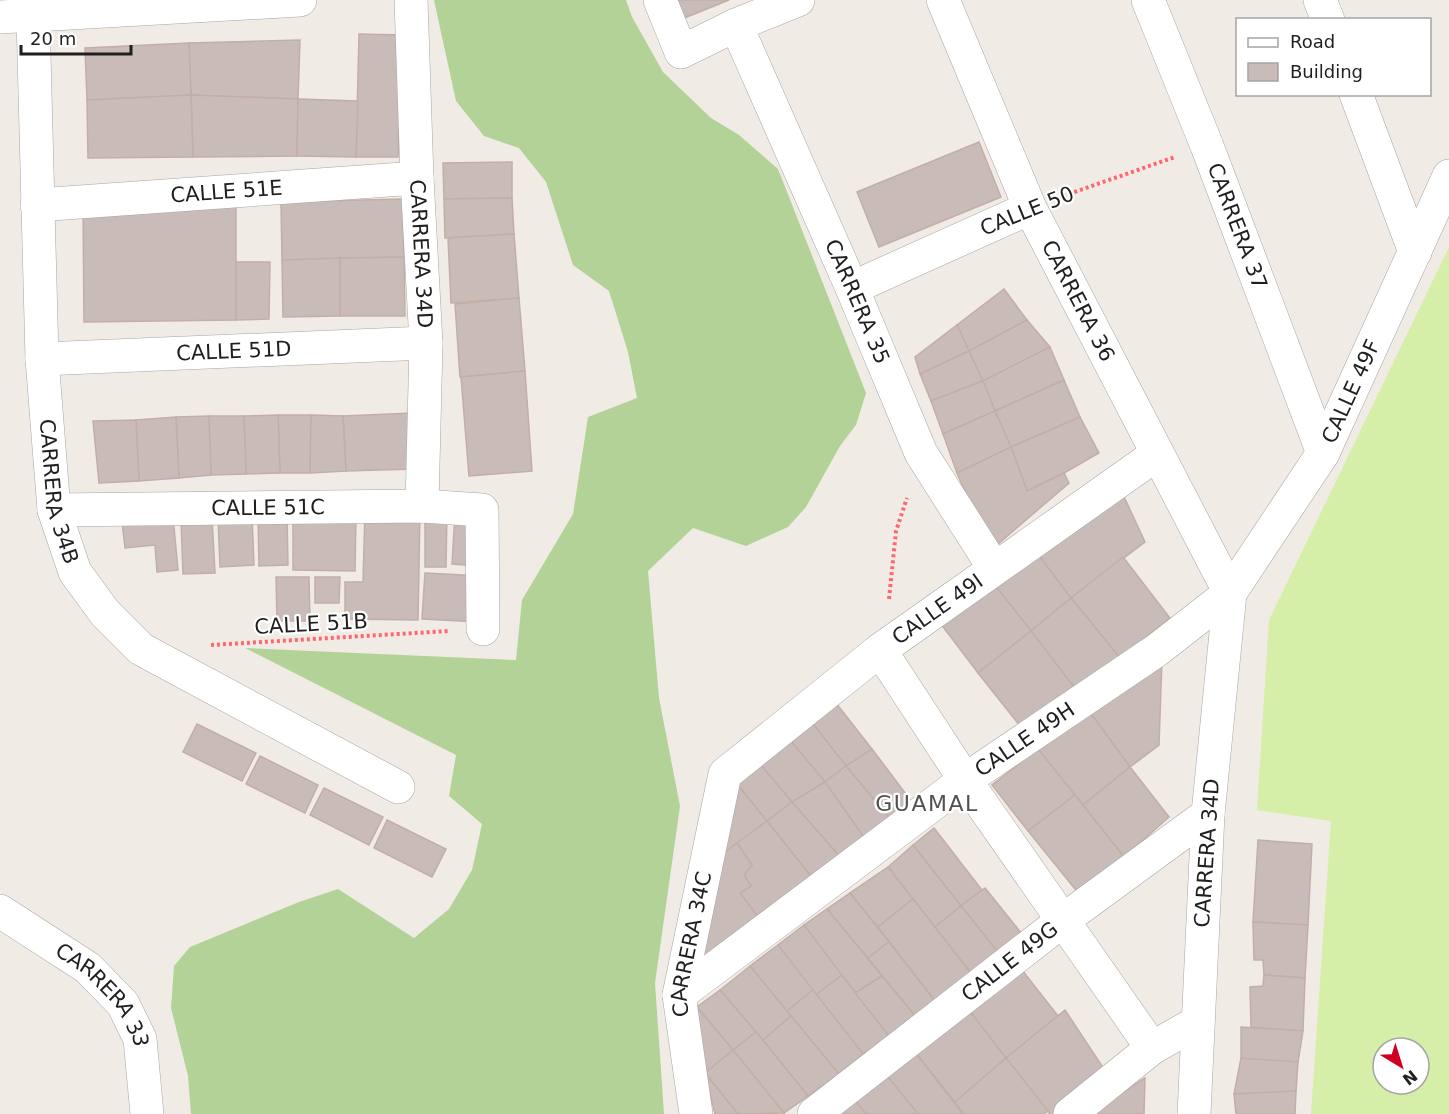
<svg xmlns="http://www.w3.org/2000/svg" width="1449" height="1114" font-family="'DejaVu Sans',sans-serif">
  <rect width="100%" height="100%" fill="#f1ebe5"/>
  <!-- grass -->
  <path fill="#d5eea8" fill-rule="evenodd" d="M1449,247V1114H1311L1331,821L1257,810L1269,620ZM1383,1048H1419V1084H1383Z"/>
  <!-- forest -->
  <polygon fill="#b2d297" points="434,0 626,0 632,17 663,72 711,118 739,135 778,169 866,393 856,425 840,446 806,507 788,527 746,546 693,528 648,571 659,698 680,806 655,983 664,1114 191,1114 188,1076 171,1008 174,966 190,947 299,902 338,889 414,938 449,909 472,870 482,824 449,796 456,755 245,648 516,660 522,600 573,514 588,417 637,398 628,352 609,291 573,265 546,182 519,148 484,136 456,101"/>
  <!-- building -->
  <g fill="#c9bcb8" stroke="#c3aea6" stroke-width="1.5">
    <polygon points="668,0 729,0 677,21"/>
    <polygon points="359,34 403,35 398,157 356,157"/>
    <polygon points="300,40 298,99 191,95 189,43"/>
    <polygon points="189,43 191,95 87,100 85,48"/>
    <polygon points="191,95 298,99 297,156 193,157"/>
    <polygon points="191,95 193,157 88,158 87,100"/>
    <polygon points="298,99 358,101 356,157 297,156"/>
    <polygon points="979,142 1001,197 879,247 857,192"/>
    <polygon points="512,162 512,198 444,199 443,163"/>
    <polygon points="512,198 514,234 445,238 444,199"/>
    <polygon points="402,199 404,257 282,260 281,202"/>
    <polygon points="236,205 236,320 84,322 83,207"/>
    <polygon points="514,234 519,298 451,303 448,238"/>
    <polygon points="404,257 405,316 340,316 340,258"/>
    <polygon points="340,258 340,316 283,317 282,260"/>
    <polygon points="236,262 270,262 269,319 236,320"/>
    <polygon points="1004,289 1027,320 969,351 957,325"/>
    <polygon points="519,298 525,371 460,377 455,304"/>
    <polygon points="1027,320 1050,347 983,381 969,351"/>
    <polygon points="957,325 969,351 920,374 915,357"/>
    <polygon points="1050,347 1064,380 995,411 983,381"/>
    <polygon points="969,351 983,381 931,401 920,374"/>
    <polygon points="525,371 532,471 469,476 461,377"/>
    <polygon points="1064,380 1080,417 1011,447 995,411"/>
    <polygon points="983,381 995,411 943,434 931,401"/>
    <polygon points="995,411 1011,447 957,473 943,434"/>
    <polygon points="413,413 415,469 346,471 343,416"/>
    <polygon points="278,415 311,415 310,473 280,473"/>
    <polygon points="278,415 280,473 246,474 244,416"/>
    <polygon points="311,415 343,416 346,471 310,473"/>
    <polygon points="209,416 244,416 246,474 211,475"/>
    <polygon points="209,416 211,475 179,478 176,417"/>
    <polygon points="176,417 179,478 139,481 136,420"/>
    <polygon points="1080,417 1099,453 1064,473 1027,491 1011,447"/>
    <polygon points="136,420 139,481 99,483 93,421"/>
    <polygon points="1011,447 1027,491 1064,473 1069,483 991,550 957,473"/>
    <polygon points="1119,486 1145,542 1071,598 1033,548"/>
    <polygon points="425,510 447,510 446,567 425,567"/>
    <polygon points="365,511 420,511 418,620 345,619 345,582 363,582"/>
    <polygon points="455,513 480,515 478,566 452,564"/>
    <polygon points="293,514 356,514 355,571 293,570"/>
    <polygon points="287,515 288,565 259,566 258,516"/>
    <polygon points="252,516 254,565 220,567 218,518"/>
    <polygon points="173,517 178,570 157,572 155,545 125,548 122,522"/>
    <polygon points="212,517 215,573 183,574 181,519"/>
    <polygon points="1033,548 1071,598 1031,631 990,579"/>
    <polygon points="1123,557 1170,618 1120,658 1071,598"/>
    <polygon points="425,573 482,576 480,622 422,619"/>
    <polygon points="276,577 309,577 310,621 277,621"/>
    <polygon points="315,577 340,577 339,603 315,603"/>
    <polygon points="990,579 1031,631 978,673 937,619"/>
    <polygon points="1071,598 1120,658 1077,691 1031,631"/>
    <polygon points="1031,631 1077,691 1025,732 978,673"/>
    <polygon points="1162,659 1159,745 1130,767 1089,711"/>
    <polygon points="832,698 872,749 846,766 806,715"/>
    <polygon points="1089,711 1130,767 1083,805 1038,749"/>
    <polygon points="806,715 846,766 825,782 785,734"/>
    <polygon points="197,724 256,753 242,781 183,752"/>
    <polygon points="785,734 825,782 792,802 755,758"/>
    <polygon points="872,749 915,806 893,822 846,766"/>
    <polygon points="1038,749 1075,795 1028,831 992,785"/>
    <polygon points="260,756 318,785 305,813 246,784"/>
    <polygon points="755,758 792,802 767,821 731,777"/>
    <polygon points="846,766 893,822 865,839 825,782"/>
    <polygon points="1130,767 1169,817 1124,857 1083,805"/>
    <polygon points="731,777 767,821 712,863"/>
    <polygon points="825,782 865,839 840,857 792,802"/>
    <polygon points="324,788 383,817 369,845 310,815"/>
    <polygon points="1075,795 1124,857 1079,894 1028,831"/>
    <polygon points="792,802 840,857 813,879 767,821"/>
    <polygon points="387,820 446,849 432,877 374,848"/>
    <polygon points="767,821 813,879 762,922 740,893 751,886 744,875 752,865 737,843"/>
    <polygon points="934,828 982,890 961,906 913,845"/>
    <polygon points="1258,840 1312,844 1308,925 1253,922"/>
    <polygon points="737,843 752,865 744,875 751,886 740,893 762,922 690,976 712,863"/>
    <polygon points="913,845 961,906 935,927 888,867"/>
    <polygon points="888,867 913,899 878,927 850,893"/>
    <polygon points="985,888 1022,934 997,951 961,906"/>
    <polygon points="850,893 889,942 868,958 827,909"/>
    <polygon points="913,899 971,973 935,1001 878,927"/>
    <polygon points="961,906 997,951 971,973 935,927"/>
    <polygon points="827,909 882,976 855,993 804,925"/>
    <polygon points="1253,922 1308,925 1305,978 1264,975 1263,960 1254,960"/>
    <polygon points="804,925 842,975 816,995 778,945"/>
    <polygon points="889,942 935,1001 916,1017 868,958"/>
    <polygon points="778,945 813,990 787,1011 750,966"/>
    <polygon points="1018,965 1058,1016 1006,1058 965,1005"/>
    <polygon points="750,966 791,1016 763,1040 720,990"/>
    <polygon points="842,975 890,1037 863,1054 816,995"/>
    <polygon points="1264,975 1305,978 1303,1031 1251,1027 1250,987 1263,986"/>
    <polygon points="882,976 916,1017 890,1037 855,993"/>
    <polygon points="720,990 756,1032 733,1050 697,1007"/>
    <polygon points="813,990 863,1054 839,1074 787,1011"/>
    <polygon points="965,1005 1006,1058 955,1102 911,1047"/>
    <polygon points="697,1007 733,1050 705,1073"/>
    <polygon points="1065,1010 1108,1075 1058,1114 1050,1114 1006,1058"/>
    <polygon points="791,1016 839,1074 808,1096 763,1040"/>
    <polygon points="1241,1027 1303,1031 1298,1062 1267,1063 1241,1058"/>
    <polygon points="756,1032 808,1096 784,1113 733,1050"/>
    <polygon points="911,1047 963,1114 918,1114 884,1072"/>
    <polygon points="733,1050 784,1113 738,1114 705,1073"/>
    <polygon points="1006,1058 1048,1111 1044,1114 964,1114 955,1102"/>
    <polygon points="1241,1058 1298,1062 1296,1091 1234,1094"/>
    <polygon points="884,1072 918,1114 866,1114 852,1097"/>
    <polygon points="705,1073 737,1113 735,1114 715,1114"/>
    <polygon points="1145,1078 1144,1114 1088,1114"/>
    <polygon points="1296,1091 1295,1114 1236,1114 1234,1094"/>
    <polygon points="852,1097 866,1114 830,1114"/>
  </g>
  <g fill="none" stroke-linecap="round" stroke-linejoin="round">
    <!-- minor casing -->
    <g stroke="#a6a6a6" stroke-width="34">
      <g id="minor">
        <path id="s1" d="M411,0L417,178L426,343L422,506"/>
        <polyline points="660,0 681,52 736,25 798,0"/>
        <path id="s2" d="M1148,0L1207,146L1323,453"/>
        <polyline points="1320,0 1328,20"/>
        <path id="s3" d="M33,16L42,359L54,510L75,572L105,613L141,649L398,787"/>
        <polyline points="0,17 300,0"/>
        <path id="s4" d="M736,25L852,288L921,453L994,568"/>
        <polyline points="1356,94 1415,252"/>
        <path id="s5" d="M37,205L417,178"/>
        <polyline points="852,288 1030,208"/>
        <path id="s6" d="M42,359L426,343"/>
        <path id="s7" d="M54,510L422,506L482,510L483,629"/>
        <polyline points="880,650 965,780 1152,1048"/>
        <path id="s8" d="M679,995L965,780L1157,650L1230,593L1323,453L1449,176"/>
        <path id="s9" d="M696,1114L679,995L725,774L880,650L1157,454"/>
        <path id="s10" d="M814,1114L1062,921L1208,814"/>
        <polyline points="1070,1114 1152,1048 1198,1022"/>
      </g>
    </g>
    <!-- tertiary casing -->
    <g stroke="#a6a6a6" stroke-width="34">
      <g id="tertiary">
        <path id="s11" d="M943,0L1030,208L1230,593L1208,814L1194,1114"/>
        <path id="s12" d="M0,911L88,968L123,1004L140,1039L147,1114"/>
      </g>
    </g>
    <!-- path -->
    <g stroke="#ff6770" stroke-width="4" stroke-dasharray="3 3" stroke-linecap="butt">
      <polyline points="1063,196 1175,157"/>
      <polyline points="889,599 896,531 907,498"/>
      <polyline points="211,645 449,631"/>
    </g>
    <!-- minor -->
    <use href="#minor" stroke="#fff" stroke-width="33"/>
    <!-- tertiary -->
    <use href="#tertiary" stroke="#fff" stroke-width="33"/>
  </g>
  <g text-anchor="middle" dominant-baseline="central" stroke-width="4.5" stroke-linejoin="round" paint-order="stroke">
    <!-- street labels -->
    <g font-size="21" fill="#1f1f1f" stroke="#fff">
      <text stroke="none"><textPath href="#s5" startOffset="190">CALLE 51E</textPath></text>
      <text transform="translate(1027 211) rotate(-22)">CALLE 50</text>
      <text stroke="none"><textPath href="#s2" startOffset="243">CARRERA 37</textPath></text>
      <text stroke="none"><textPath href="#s1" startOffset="254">CARRERA 34D</textPath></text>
      <text stroke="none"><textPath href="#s11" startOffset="330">CARRERA 36</textPath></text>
      <text stroke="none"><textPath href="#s4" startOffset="302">CARRERA 35</textPath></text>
      <text stroke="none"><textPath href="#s6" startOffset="192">CALLE 51D</textPath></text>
      <text stroke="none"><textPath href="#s8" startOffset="918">CALLE 49F</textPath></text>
      <text stroke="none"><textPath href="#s3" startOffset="477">CARRERA 34B</textPath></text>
      <text stroke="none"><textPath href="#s7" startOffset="214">CALLE 51C</textPath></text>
      <text stroke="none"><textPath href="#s9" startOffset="615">CALLE 49I</textPath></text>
      <text transform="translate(311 624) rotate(-3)">CALLE 51B</text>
      <text stroke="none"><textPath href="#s8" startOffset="430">CALLE 49H</textPath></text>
      <text transform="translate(1207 853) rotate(-86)">CARRERA 34D</text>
      <text stroke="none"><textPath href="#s9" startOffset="172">CARRERA 34C</textPath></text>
      <text stroke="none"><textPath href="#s10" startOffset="248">CALLE 49G</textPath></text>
      <text stroke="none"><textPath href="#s12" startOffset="135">CARRERA 33</textPath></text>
    </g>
    <!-- neighbourhood labels -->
    <g font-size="22" letter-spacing="1.5" fill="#525252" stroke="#fff">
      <text x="927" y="803">GUAMAL</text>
    </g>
  </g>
  <!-- legend -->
  <rect x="1236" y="18" width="195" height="78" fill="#ffffff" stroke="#a5a5a5" stroke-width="1.5"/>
  <rect x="1248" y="38" width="30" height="9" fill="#ffffff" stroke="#a5a5a5" stroke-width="1.5"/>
  <text x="1290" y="48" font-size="18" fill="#1f1f1f">Road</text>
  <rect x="1248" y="63" width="30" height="18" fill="#c9bcb8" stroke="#a5a5a5" stroke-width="1.5"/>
  <text x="1290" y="78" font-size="18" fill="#1f1f1f">Building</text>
  <!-- north arrow -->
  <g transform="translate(1401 1066) rotate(142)"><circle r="28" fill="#ffffff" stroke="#a5a5a5" stroke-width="1.5"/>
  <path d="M0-4.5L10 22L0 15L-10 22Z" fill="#ce0020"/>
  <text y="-9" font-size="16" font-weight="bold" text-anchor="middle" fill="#1f1f1f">N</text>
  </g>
  <!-- scale -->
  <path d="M21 45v9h110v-9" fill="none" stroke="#1f1f1f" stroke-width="3"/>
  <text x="30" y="45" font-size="18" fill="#1f1f1f" stroke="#ffffff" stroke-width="4.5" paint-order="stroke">20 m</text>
</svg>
